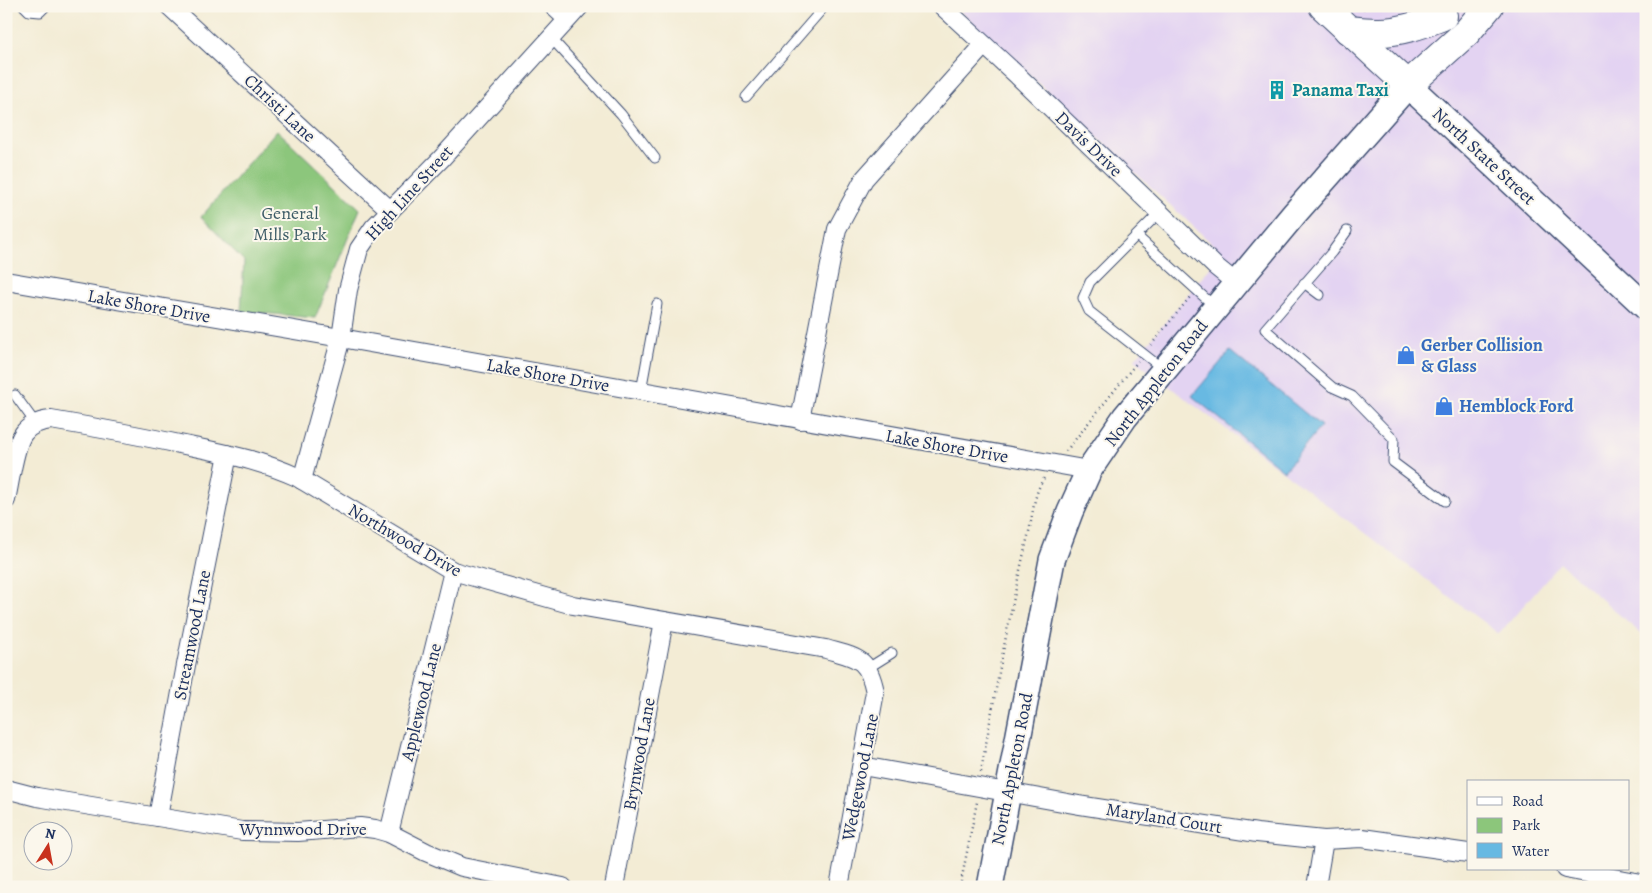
<svg xmlns="http://www.w3.org/2000/svg" width="1652" height="893" font-family="Alegreya,serif">
  <rect width="100%" height="100%" fill="#fbf7ec"/>
  <filter id="ink" filterUnits="userSpaceOnUse"><feTurbulence type="fractalNoise" baseFrequency=".02" numOctaves="2"/><feDisplacementMap in="SourceGraphic" scale="10" xChannelSelector="R" yChannelSelector="G"/><feConvolveMatrix kernelMatrix="1 2 1 2 8 2 1 2 1" color-interpolation-filters="sRGB"/></filter>
  <filter id="wash" filterUnits="userSpaceOnUse"><feTurbulence type="fractalNoise" baseFrequency=".0096" numOctaves="4" result="noise"/><feDisplacementMap in="SourceGraphic" scale="20" xChannelSelector="R" yChannelSelector="G"/><feGaussianBlur stdDeviation="1.12" result="paint"/><feColorMatrix in="noise" values="0 0 0 0 0 0 0 0 0 0 0 0 0 0 0 0 0 1.4 0 .05"/><feComposite in="paint" operator="in"/></filter>
  <g filter="url(#wash)">
    <rect width="100%" height="100%" fill="#f3ecd5"/>
    <!-- built -->
    <polygon fill="#e3d3f2" points="955,6 1646,6 1646,638 1560,563 1499,634 1134,360 1222,253"/>
    <!-- green -->
    <polygon fill="#8cc67b" stroke="#547a6c" points="277,130 360,209 315,318 241,311 244,261 201,217"/>
    <!-- water -->
    <polygon fill="#67b9e2" stroke="#4174a0" points="1230,351 1321,426 1284,471 1192,396"/>
  </g>
  <g filter="url(#ink)">
    <g fill="none" stroke-linecap="round" stroke-linejoin="round">
      <!-- service casing -->
      <g stroke="#3b4b70" stroke-width="11">
        <g id="service">
          <polyline points="24,6 29,11 40,12 46,6"/>
          <polyline points="551,38 621,114 655,158"/>
          <polyline points="746,97 825,6"/>
          <polyline points="1160,212 1090,282 1083,298 1089,311 1163,369"/>
          <polyline points="1347,231 1332,252 1265,329 1332,387 1352,396 1394,439 1393,462 1445,501"/>
          <polyline points="1137,236 1214,306"/>
          <polyline points="1304,283 1320,295"/>
          <polyline points="641,391 657,304"/>
          <polyline points="15,395 36,424"/>
          <polyline points="868,668 892,653"/>
        </g>
      </g>
      <!-- minor casing -->
      <g stroke="#3b4b70" stroke-width="20">
        <g id="minor">
          <polyline points="169,6 390,210"/>
          <polyline points="553,6 567,19"/>
          <polyline points="942,6 1018,76 1215,266 1236,283"/>
          <polyline points="6,281 341,338 1089,470"/>
          <polyline points="800,420 837,229 864,179 984,45"/>
          <polyline points="302,480 341,338 348,290 359,249 374,227 441,159 580,6"/>
          <path d="M6,500C10,483 14,447 23,434C29,425 41,421 51,420C99,428 147,437 194,447C230,454 264,462 297,477L453,571L573,605L826,649C857,658 868,657 875,692L839,887"/>
          <polyline points="862,766 1079,805 1257,833 1324,840 1362,838 1468,853"/>
          <polyline points="6,789 37,797 242,831 298,832 360,827 375,829 389,833 426,852 462,867 563,887"/>
          <polyline points="158,817 186,665 228,454"/>
          <polyline points="389,833 453,571"/>
          <polyline points="1565,869 1646,884"/>
          <polyline points="614,887 664,621"/>
          <polyline points="1316,887 1324,840"/>
        </g>
      </g>
      <!-- secondary casing -->
      <g stroke="#3b4b70" stroke-width="28">
        <polyline id="secondary" points="990,887 1052,560 1070,512 1089,470 1125,417 1295,213 1408,85 1646,307"/>
      </g>
      <!-- primary casing -->
      <g stroke="#3b4b70" stroke-width="30">
        <g id="primary">
          <polyline points="1323,6 1408,85"/>
          <path d="M1348,30C1358,31 1367,32 1376,32C1399,33 1422,24 1443,16"/>
          <polyline points="1408,85 1467,32 1489,6"/>
        </g>
      </g>
      <!-- path -->
      <g stroke="#3b4b70" stroke-width="2.5" stroke-dasharray="1 4" stroke-linecap="butt">
        <polyline points="1363,9 1365,6"/>
        <polyline points="1151,345 1190,297"/>
        <polyline points="1066,451 1138,361"/>
        <path d="M981,772C995,693 1009,614 1028,536C1033,516 1033,495 1044,478"/>
        <polyline points="960,887 977,802"/>
      </g>
      <!-- service -->
      <use href="#service" stroke="#fff" stroke-width="9"/>
      <!-- minor -->
      <use href="#minor" stroke="#fff" stroke-width="18"/>
      <!-- secondary -->
      <use href="#secondary" stroke="#fff" stroke-width="25"/>
      <!-- primary -->
      <use href="#primary" stroke="#fff" stroke-width="28"/>
    </g>
  </g>
  <!-- icons -->
  <defs>
    <g id="building-bare" transform="scale(1.5)"><path d="M-4-6H4V6H1V3H-1V6H-4ZM-2.5-4.3h1.7v1.8h-1.7ZM.8-4.3h1.7v1.8H.8ZM-2.5-1h1.7V.8h-1.7ZM.8-1h1.7V.8H.8Z" fill="#0f9aa8" stroke="#fbf7ec" stroke-width="2.5" paint-order="stroke"/></g>
    <g id="shop-bare" transform="scale(1.5)"><path d="M-5-2.5h2.3a2.7 3.5 0 0 1 5.4 0H5L5.5 6h-11ZM-1.5-2.5h3a1.5 2.3 0 0 0-3 0Z" fill="#3f7fe0" stroke="#fbf7ec" stroke-width="2.5" paint-order="stroke"/></g>
  </defs>
  <g fill-rule="evenodd">
    <use href="#building-bare" x="1277" y="90"/>
    <use href="#shop-bare" x="1406" y="355"/>
    <use href="#shop-bare" x="1444" y="406"/>
  </g>
  <g text-anchor="middle" dominant-baseline="central" stroke-width="4" stroke-linejoin="round" paint-order="stroke">
    <!-- culture labels -->
    <g font-size="18" font-weight="bold" fill="#0d838f" stroke="#fbf7ec" text-anchor="start">
      <text x="1292" y="90">Panama Taxi</text>
    </g>
    <!-- street labels -->
    <g font-size="18" fill="#1b2f5e" stroke="#fbf7ec">
      <text transform="translate(280 108) rotate(43)">Christi Lane</text>
      <text transform="translate(1089 144) rotate(44)">Davis Drive</text>
      <text transform="translate(1484 156) rotate(43)">North State Street</text>
      <text transform="translate(409 193) rotate(-48)">High Line Street</text>
      <text transform="translate(149 306) rotate(10)">Lake Shore Drive</text>
      <text transform="translate(548 375) rotate(10)">Lake Shore Drive</text>
      <text transform="translate(1156 383) rotate(-52)">North Appleton Road</text>
      <text transform="translate(947 446) rotate(10)">Lake Shore Drive</text>
      <text transform="translate(405 540) rotate(30)">Northwood Drive</text>
      <text transform="translate(192 635) rotate(-79)">Streamwood Lane</text>
      <text transform="translate(421 702) rotate(-76)">Applewood Lane</text>
      <text transform="translate(639 754) rotate(-80)">Brynwood Lane</text>
      <text transform="translate(1012 769) rotate(-79)">North Appleton Road</text>
      <text transform="translate(860 777) rotate(-79)">Wedgewood Lane</text>
      <text transform="translate(1164 818) rotate(9)">Maryland Court</text>
      <text x="303" y="829">Wynnwood Drive</text>
    </g>
    <!-- park labels -->
    <g font-size="18" fill="#3d5c67" stroke="#fbf7ec">
      <text x="290" y="213">General<tspan x="290" dy="21">Mills Park</tspan></text>
    </g>
    <!-- shop labels -->
    <g font-size="18" font-weight="bold" fill="#366cbe" stroke="#fbf7ec" text-anchor="start">
      <text x="1421" y="345">Gerber Collision<tspan x="1421" dy="21">&amp; Glass</tspan></text>
      <text x="1459" y="406">Hemblock Ford</text>
    </g>
  </g>
  <!-- margin -->
  <rect width="1652" height="893" fill="none" stroke="#fbf7ec" stroke-width="25"/>
  <!-- legend -->
  <rect x="1467" y="780" width="162" height="90" fill="#fbf7ec" stroke="#a1a7b3"/>
  <rect x="1477" y="797" width="25" height="8" fill="#ffffff" stroke="#a1a7b3"/>
  <text x="1512" y="806" font-size="15" fill="#1b2f5e">Road</text>
  <rect x="1477" y="818" width="25" height="15" fill="#8cc67b" stroke="#a1a7b3"/>
  <text x="1512" y="830" font-size="15" fill="#1b2f5e">Park</text>
  <rect x="1477" y="843" width="25" height="15" fill="#67b9e2" stroke="#a1a7b3"/>
  <text x="1512" y="856" font-size="15" fill="#1b2f5e">Water</text>
  <!-- north arrow -->
  <g transform="translate(48 846) rotate(11)"><circle r="24" fill="#fbf7ec" stroke="#a1a7b3"/>
  <path d="M0-4L9 19L0 12L-9 19Z" fill="#c8321e"/>
  <text y="-8" font-size="14" font-weight="bold" text-anchor="middle" fill="#1b2f5e">N</text>
  </g>
</svg>
